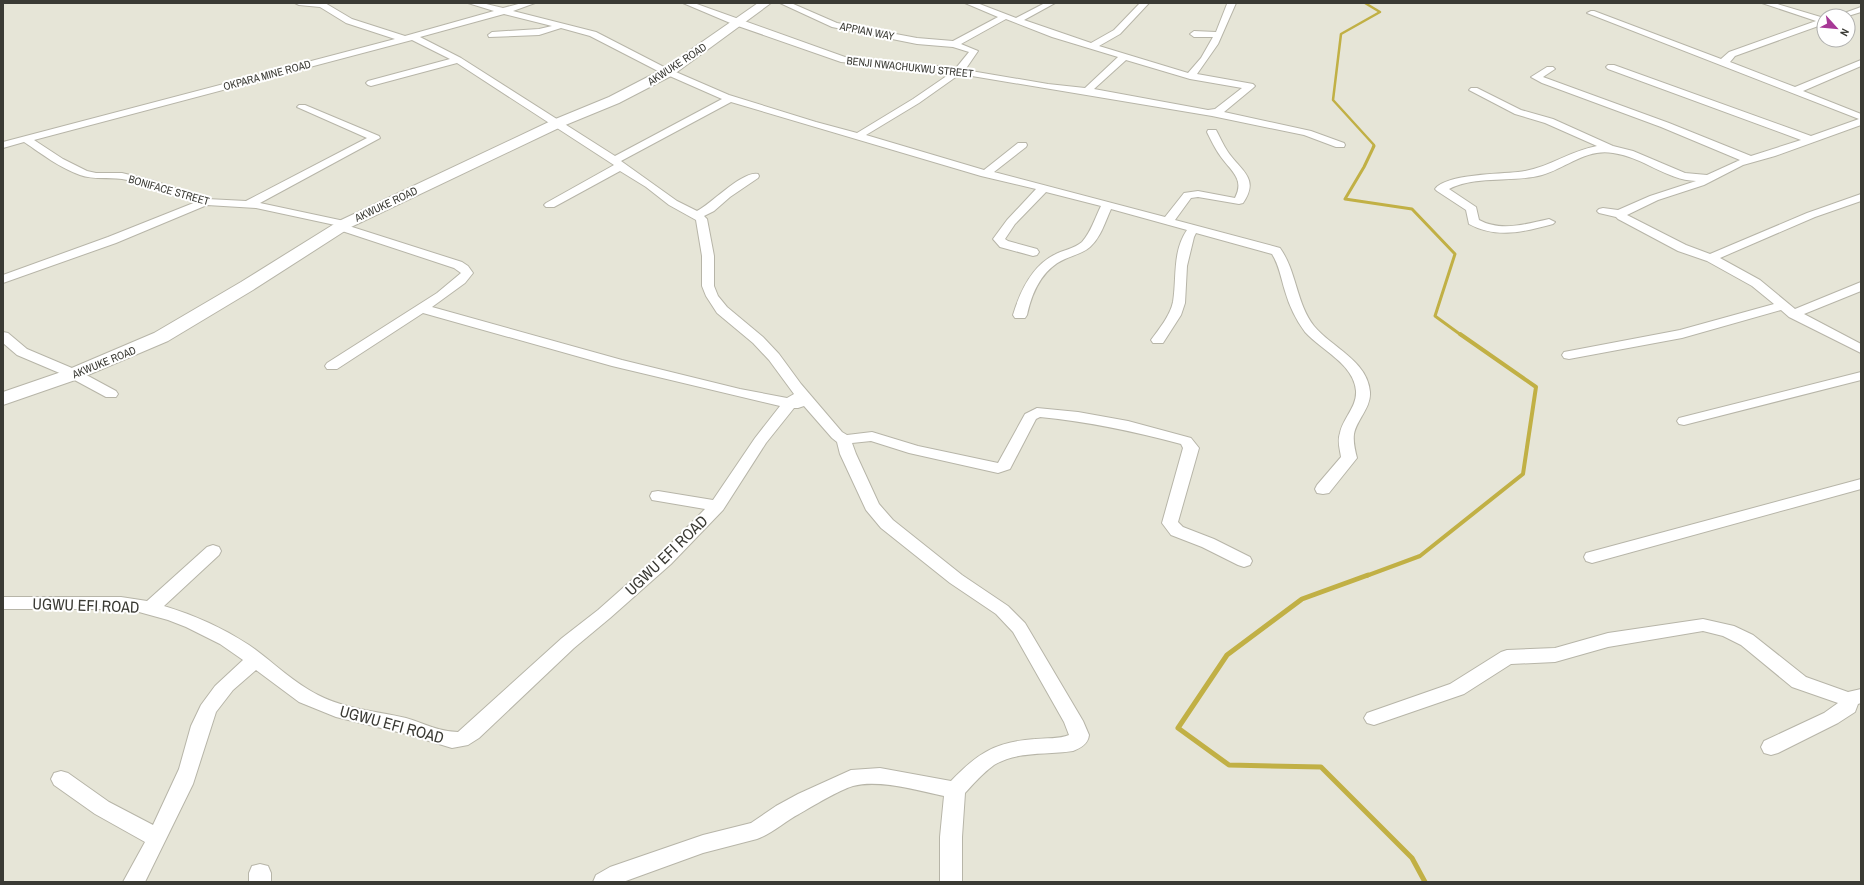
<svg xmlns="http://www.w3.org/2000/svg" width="1864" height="885" font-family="'Archivo Narrow',sans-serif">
  <rect width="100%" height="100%" fill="#e6e5d7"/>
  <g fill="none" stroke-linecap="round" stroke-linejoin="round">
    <!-- stream-far3 -->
    <polyline stroke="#c1b045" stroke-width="2.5" points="1365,3 1380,12 1341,34 1333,100 1374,145 1373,147"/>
    <!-- stream-far2 -->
    <polyline stroke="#c1b045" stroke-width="3" points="1374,146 1364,167 1345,199 1412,209 1455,254 1435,316 1461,335"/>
    <!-- stream-far1 -->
    <polyline stroke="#c1b045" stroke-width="4" points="1366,576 1420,556 1523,474 1536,387 1460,334"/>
    <!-- stream -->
    <polyline stroke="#c1b045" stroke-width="5" points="1368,575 1302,599 1227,655 1178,728 1229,765 1321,767 1412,858 1425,882"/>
    <!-- minor casing -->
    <g stroke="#b7b5a8" stroke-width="2">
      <g id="minor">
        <path d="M295,3H325L352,19L405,36L494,11L468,3H482L503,8L522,3H535L513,11L596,32L662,66L729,95L816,122L857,133L913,99L951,73L841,62L735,25L683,3H694L845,57L956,68L969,52L953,47L917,44L832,27L780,3H791L837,23L917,38L953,41L998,17L965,3H977L1016,18L1045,3H1055L1024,20L1091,43L1114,30L1140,3H1149L1120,34L1099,46L1188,73L1201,58L1213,37H1194L1190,34L1194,31L1216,32L1227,4L1236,3L1218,44L1197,74L1253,84L1255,86L1253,88L1224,112L1311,131L1344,143L1345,145L1344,147H1336L1304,135L1212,116L960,74L919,103L866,135L984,170L1018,143H1026L1027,145L1026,147L994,172L1165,217L1184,193L1198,191L1235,198C1245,179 1231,171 1221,157C1215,149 1211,140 1207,132L1208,130H1216C1220,137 1223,145 1228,152C1241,171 1260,178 1243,203L1239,204L1198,197L1191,198L1175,220L1280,248C1297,272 1296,303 1314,326C1331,347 1368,361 1370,392C1371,408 1357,419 1354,434C1353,442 1355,450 1357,458L1329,493L1323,494L1317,493L1315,489L1317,485L1341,457C1340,449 1337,442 1340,433C1343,418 1357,407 1356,391C1354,364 1321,350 1305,332C1296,320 1289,305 1285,291C1281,278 1279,265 1272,254L1196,233L1194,237L1187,266L1185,303L1181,315L1163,343H1153L1151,340C1159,329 1170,316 1173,302C1177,278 1172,252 1187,230L1111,209C1105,222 1101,237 1090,247C1083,253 1074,255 1065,259C1042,269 1032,292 1027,315L1025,318H1015L1013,315C1020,292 1031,267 1054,255C1063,250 1074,249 1082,242C1091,232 1095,218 1101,206L1046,192L1015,224L1005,239L1008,241L1037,249L1039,252L1037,255L1033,256L1000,247L993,239L1007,220L1036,189L981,176L731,102L621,161L677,201L697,211C711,204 743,170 758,174L759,176L758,178L730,197L714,211L704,216L707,219L714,256V286L718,296L727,307L763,337L779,354L801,384L842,432L847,435L872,432L918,446L998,463L1025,414L1037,408L1078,412L1128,421L1191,438L1199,448L1178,522L1183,527L1214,539L1250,557L1252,561L1250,565L1244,567L1238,565L1202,547L1171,535L1162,523L1183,448L1181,444C1132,431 1090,422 1040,417L1036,419L1010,469L998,473L909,453L871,441L852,443L856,454L879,504L893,520L962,575L1008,606L1025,623L1083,721L1089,735C1088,744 1081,748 1073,751C1047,755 1017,751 994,765C983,773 974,783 965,793L962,837V882H940V837L944,796C918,791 880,779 853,786C839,790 813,806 799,814C785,821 772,834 757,839L703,853L623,882H593L596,875L610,867L703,835L751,823L776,806L798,794L851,770L880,768L951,781C978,753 995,742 1035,739C1045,738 1060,739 1069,735L1064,722L1013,632L996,614L950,583L881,528L866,510L840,454L837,442L832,438L804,406L798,408H794L766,443L723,510L671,564L610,618L574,648L479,738L468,745L452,748L406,734L336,717L299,702L256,670L233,690L216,712L193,784L145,882H123L145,842L95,814L54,785L51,779L54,773L61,771L68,773L109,802L153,825L179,769L191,726L201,705L215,686L243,660L220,644L186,627L168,620L139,612L121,609H3V597H121L147,601L207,547L213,545L219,547L221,551L219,555L164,606C194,615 223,628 249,645C272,661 292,682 318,695C345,709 376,711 406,718C423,723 440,732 458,732L562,638L598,610L659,556L705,509L652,500L650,496L652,492L658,491L713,500L755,438L780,406L612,366L423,313L337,369H327L325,366L327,363L437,293L461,273L454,268L336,229L334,227L335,225L256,208L207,205L116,243L3,283V275L108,237L196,202C172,194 147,183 122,179C108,177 94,180 80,175C60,168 42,154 24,142L3,148V142L395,39L346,23L320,7L299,5ZM504,14L552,26L539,29L492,32L488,35L489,37L539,35L561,28L590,36L656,70L722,99L615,156L461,58L420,37ZM1006,19L1052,37L1118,57L1085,88L1048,84L965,70L978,51L961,44ZM412,40L450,59L368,81L366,83L368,85L371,86L457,63L614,165L546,203L544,205L546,207H554L620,171L646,187L669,205L696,220L702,256V286L706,296L717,313L753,343L769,360L794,394L787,398L740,389L622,360L432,307L465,283L473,273L468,266L462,262L349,226L351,224L349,222L260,203L380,138L379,136L305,105H299L297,107L367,138L246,201L207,199L154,181L122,173H96L87,171L63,159L34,140ZM1126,60L1190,79L1242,88L1215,109L1208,110L1094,89Z"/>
        <path d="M1762,3H1774L1824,18V24L1735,56L1730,62L1795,87L1861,60V66L1803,91L1861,114V125L1775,156L1743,165L1704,185L1658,200L1627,215L1686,245L1710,254L1807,213L1861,194V201L1815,217L1720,258L1760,280L1795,309L1861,282V291L1804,314L1861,344V353L1789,317L1781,310L1682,338L1569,359L1564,358L1562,355L1564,352L1680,330L1774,304L1752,286L1707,261L1678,251L1618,219L1616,217L1599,213L1597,211L1599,209L1603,208L1618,210L1650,196L1696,181C1666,180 1643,157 1613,153C1587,148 1566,168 1542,175C1513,183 1475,175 1449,189L1476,207L1479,220C1501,232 1526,224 1549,219L1555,222L1553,224C1524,232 1496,239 1469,224L1466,210L1437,191L1435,189C1446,174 1500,174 1518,172C1547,169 1569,151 1597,146L1545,123L1515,114L1469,90L1471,88H1477L1521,110L1553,119L1613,146L1633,151L1685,173L1707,175L1740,160L1661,127L1542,83L1531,77L1547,67H1553L1555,69L1543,77L1669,123L1751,156L1801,140L1608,69L1606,67L1608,65H1614L1811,136L1859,119L1587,13L1591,11H1594L1721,59L1729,52L1816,21Z"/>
        <polygon points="1861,7 1861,12 1848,16 1836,16"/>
        <polygon points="3,332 8,333 27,349 79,371 116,391 118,394 116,397 106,397 69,377 17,355 3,343"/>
        <polygon points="1861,372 1861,380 1684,425 1679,424 1677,421 1679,418"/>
        <polygon points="1861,479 1861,489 1592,563 1586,561 1584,557 1586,553"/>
        <polygon points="1703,619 1734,626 1753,635 1806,677 1848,692 1861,689 1861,703 1858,704 1855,712 1838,723 1778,753 1771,755 1764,753 1761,747 1764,741 1824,713 1838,703 1792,687 1741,645 1723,636 1703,631 1608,647 1555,662 1511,664 1464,694 1374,725 1367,723 1364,718 1367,713 1450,684 1501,652 1507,650 1555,648 1608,633"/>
        <polygon points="260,864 268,866 271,873 271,882 249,882 249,873 252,866"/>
      </g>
    </g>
    <!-- secondary casing -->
    <g stroke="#b7b5a8" stroke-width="2">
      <polygon id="secondary" points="758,3 771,3 673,75 619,103 563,126 351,227 253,290 168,341 81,378 3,405 3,392 67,370 154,333 241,282 339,221 553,120 609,97 663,69"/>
    </g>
    <!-- minor -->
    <use href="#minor" fill="#fff" fill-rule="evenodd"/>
    <!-- secondary -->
    <use href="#secondary" fill="#fff" fill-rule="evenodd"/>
  </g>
  <g text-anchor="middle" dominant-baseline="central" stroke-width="4" stroke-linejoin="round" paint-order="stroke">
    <!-- far-street labels -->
    <g font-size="11" fill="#3a3a34" stroke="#fff">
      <text transform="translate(867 31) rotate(11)">APPIAN WAY</text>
      <text transform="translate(677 64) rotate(-33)">AKWUKE ROAD</text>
      <text transform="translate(910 67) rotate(6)">BENJI NWACHUKWU STREET</text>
      <text transform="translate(267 75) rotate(-15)">OKPARA MINE ROAD</text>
      <text transform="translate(169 190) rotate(16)">BONIFACE STREET</text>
      <text transform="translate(386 204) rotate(-25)">AKWUKE ROAD</text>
      <text transform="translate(104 362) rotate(-22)">AKWUKE ROAD</text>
    </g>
    <!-- near-street labels -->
    <g font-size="16" fill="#3a3a34" stroke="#fff">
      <text transform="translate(666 555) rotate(-44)">UGWU EFI ROAD</text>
      <text transform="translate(86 605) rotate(2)">UGWU EFI ROAD</text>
      <text transform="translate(392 724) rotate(15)">UGWU EFI ROAD</text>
    </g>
  </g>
  <!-- border -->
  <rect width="1864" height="885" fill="none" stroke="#3a3a34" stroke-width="8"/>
  <!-- north arrow -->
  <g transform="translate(1836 28) rotate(117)"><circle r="19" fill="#ffffff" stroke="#b0b0ae"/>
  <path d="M0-3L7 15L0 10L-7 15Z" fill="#a73896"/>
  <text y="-6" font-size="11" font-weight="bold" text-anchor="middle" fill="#3a3a34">N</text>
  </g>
</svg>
